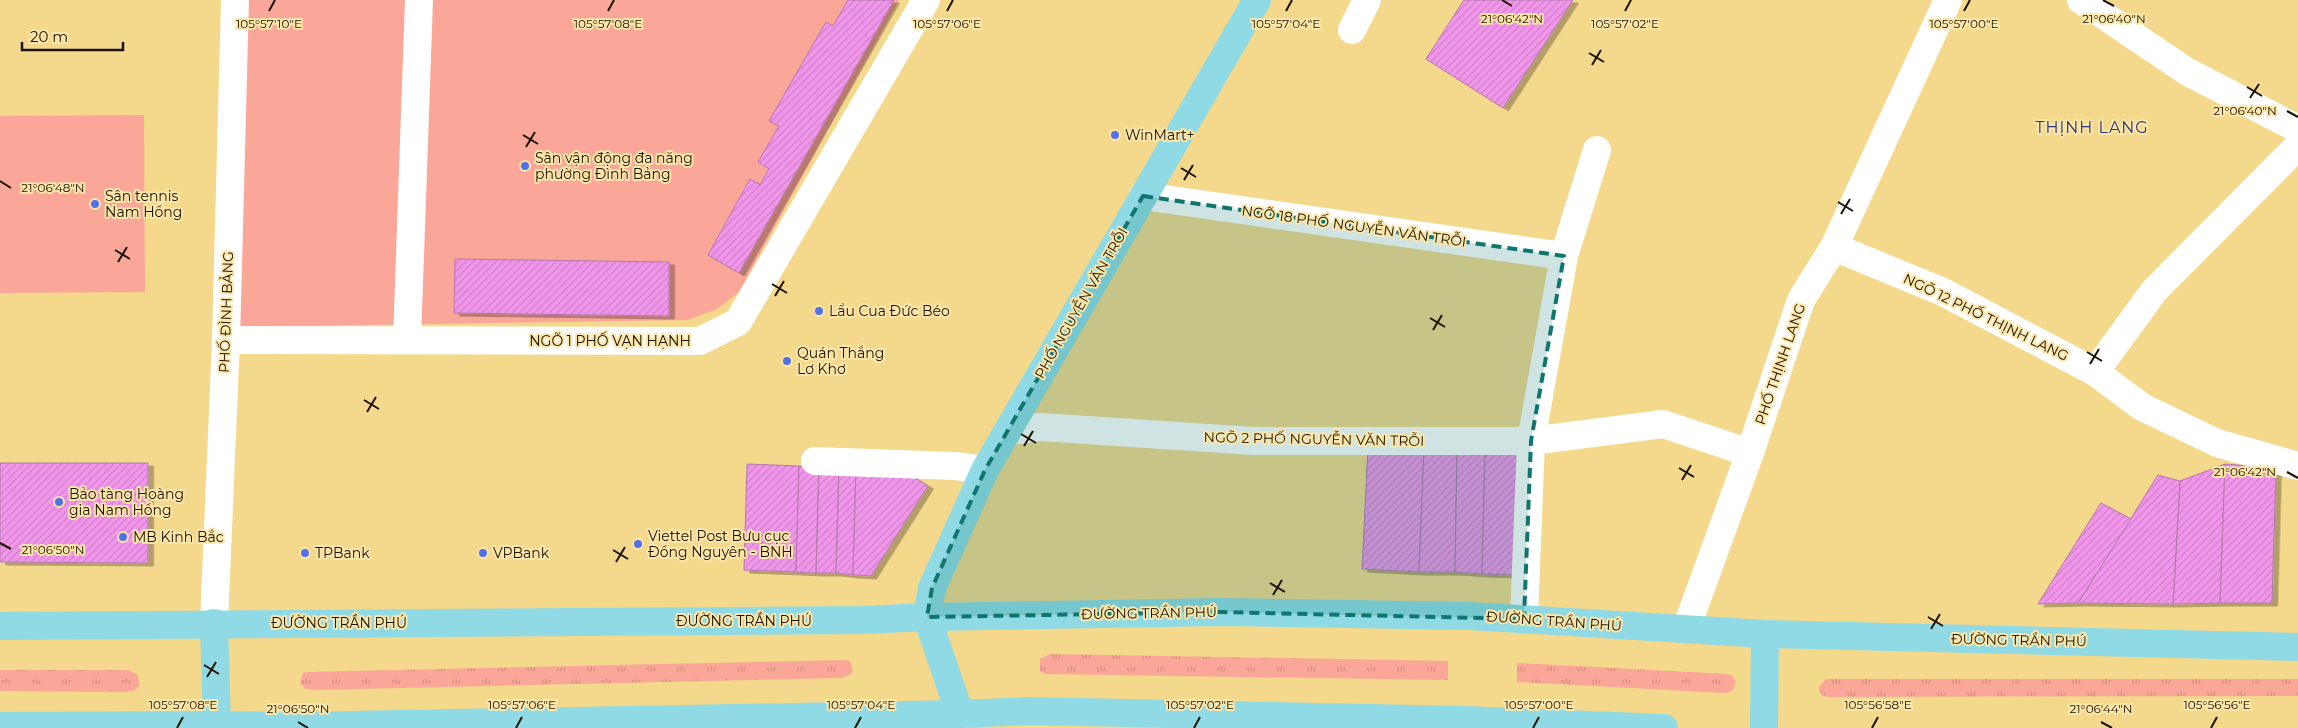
<svg xmlns="http://www.w3.org/2000/svg" width="2298" height="728" font-family="Montserrat,sans-serif">
  <defs>
    <pattern id="grass-tufts" width="24" height="20" patternUnits="userSpaceOnUse" patternTransform="scale(1.25)"><rect width="24" height="20" fill="#faa698"/><path d="M3 7l-1-3M5 7V3M7 7l1-3M15 17l-1-3M17 17v-4M19 17l1-3" fill="none" stroke="#d68e81"/></pattern>
    <pattern id="building-hatch" width="6" height="6" patternUnits="userSpaceOnUse" patternTransform="scale(1.25)"><rect width="6" height="6" fill="#f296ec"/><path d="M-1 1l2-2M0 6l6-6M5 7l2-2" fill="none" stroke="#cf80c9"/></pattern>
    <filter id="shadow"><feDropShadow dx="5.5" dy="3" stdDeviation="0" flood-color="#0004"/></filter>
  </defs>
  <rect width="100%" height="100%" fill="#f4d88c"/>
  <!-- grass -->
  <g fill="url(#grass-tufts)">
    <polygon points="1050,654 1448,661 1448,680 1045,674 1040,671 1040,659"/>
    <polygon points="845,660 850,661 853,670 851,674 841,678 315,690 306,689 300,683 303,673 307,672"/>
    <polygon points="1517,663 1727,674 1732,676 1736,682 1732,691 1725,693 1517,682"/>
    <polygon points="0,670 129,670 137,675 140,685 134,691 124,692 0,691"/>
    <path d="M1826,679H2298V696L1828,697C1822,696 1819,693 1819,687Z"/>
  </g>
  <!-- park -->
  <g fill="#faa698">
    <polygon points="246,0 899,0 739,292 717,309 688,320 237,327"/>
    <polygon points="144,115 145,292 0,293 0,116"/>
  </g>
  <!-- building -->
  <g fill="url(#building-hatch)" stroke="#b279ad" filter="url(#shadow)">
    <polygon points="848,0 894,0 739,273 708,255 750,179 760,185 769,169 758,162 779,126 769,121 826,22 833,26"/>
    <polygon points="1464,0 1573,0 1503,108 1426,59"/>
    <polygon points="455,259 669,262 669,316 454,313"/>
    <polygon points="1368,446 1424,448 1419,572 1362,569"/>
    <polygon points="1424,448 1457,449 1455,572 1419,572"/>
    <polygon points="1457,449 1485,449 1482,574 1455,572"/>
    <polygon points="1485,449 1517,451 1514,575 1482,574"/>
    <polygon points="0,463 148,463 148,563 0,562"/>
    <polygon points="747,464 799,466 796,572 744,570"/>
    <polygon points="2225,464 2220,603 2173,604 2180,481"/>
    <polygon points="2225,464 2276,468 2272,603 2220,603"/>
    <polygon points="799,466 819,467 816,573 796,572"/>
    <polygon points="819,467 839,467 836,573 816,573"/>
    <polygon points="839,467 856,467 853,575 836,573"/>
    <polygon points="856,467 899,468 928,486 871,576 853,575"/>
    <polygon points="2158,475 2180,481 2173,604 2078,603"/>
    <polygon points="2101,503 2131,519 2078,603 2038,604"/>
  </g>
  <g fill="none" stroke-linecap="round" stroke-linejoin="round">
    <!-- minor -->
    <g stroke="#fff" stroke-width="28">
      <polyline points="2081,0 2186,71 2298,129"/>
      <polyline points="1352,30 1367,0"/>
      <polyline points="1143,196 1564,256"/>
      <polyline points="1834,247 1943,292 2095,372 2142,407 2217,443 2298,466"/>
      <polyline points="226,340 700,341 738,322 926,0"/>
      <polyline points="407,340 419,0"/>
      <polyline points="2095,372 2154,291 2298,146"/>
      <polyline points="1008,431 1041,427 1254,441 1531,441 1663,424 1750,453"/>
      <polyline points="815,461 955,466 985,470"/>
      <polyline points="1524,619 1531,441 1564,256 1597,150"/>
      <polyline points="214,623 226,340 235,0"/>
      <polyline points="1686,629 1750,453 1801,300 1834,247 1948,0"/>
    </g>
    <!-- major -->
    <g stroke="#90dae5" stroke-width="28">
      <polyline points="214,623 217,725"/>
      <polyline points="0,626 864,620 927,617 1220,612 1470,616 1765,634 2298,647"/>
      <polyline points="960,714 927,617 932,588 985,470 1257,0"/>
      <polyline points="0,726 217,725 294,726 960,714 1030,711 1465,720 1664,728"/>
      <polyline points="1764,728 1765,634"/>
    </g>
  </g>
  <!-- marked area -->
  <path fill="#0f766e" fill-opacity="0.2" stroke="#0f766e" stroke-width="4" stroke-dasharray="10 6" stroke-linejoin="round" d="M1143,196L1564,256L1531,441L1524,619L1220,612L927,617L932,588L985,470Z"/>
  <!-- ticks -->
  <path fill="none" stroke="#1a1200" stroke-width="2" d="M1502,0L1512,6M2103,0L2114,6M269,11L275,0M608,11L614,0M947,11L953,0M1286,11L1292,0M1625,11L1631,0M1964,11L1970,0M1589,53L1604,62M1592,65L1601,50M2247,87L2262,96M2250,98L2259,84M2287,111L2298,117M523,135L538,144M526,147L535,132M1181,168L1196,177M1184,180L1193,165M0,181L11,188M1838,202L1853,211M1841,214L1850,199M115,250L130,259M118,262L127,247M772,284L787,293M775,296L784,281M1430,318L1445,327M1433,330L1442,315M2087,352L2102,361M2090,364L2099,349M364,400L379,409M367,412L376,397M1021,434L1036,443M1024,446L1033,431M1679,468L1694,477M2287,472L2298,478M1682,480L1691,465M0,543L11,549M613,550L628,559M616,562L625,547M1270,583L1285,592M1273,595L1282,580M1928,617L1943,626M1931,629L1940,614M204,665L219,674M207,677L216,662M298,722L308,728M2101,722L2112,728M177,728L183,717M516,728L522,717M855,728L861,717M1194,728L1200,717M1533,728L1539,717M1872,728L1878,717M2211,728L2217,717"/>
  <!-- markers -->
  <g fill="#5371e6" stroke="#fce6aa" stroke-width="2">
    <circle cx="1115" cy="135" r="5"/>
    <circle cx="525" cy="166" r="5"/>
    <circle cx="95" cy="204" r="5"/>
    <circle cx="819" cy="311" r="5"/>
    <circle cx="787" cy="361" r="5"/>
    <circle cx="59" cy="502" r="5"/>
    <circle cx="123" cy="537" r="5"/>
    <circle cx="638" cy="544" r="5"/>
    <circle cx="305" cy="553" r="5"/>
    <circle cx="483" cy="553" r="5"/>
  </g>
  <g text-anchor="middle" dominant-baseline="central" stroke-width="4" stroke-linejoin="round" paint-order="stroke">
    <!-- poi labels -->
    <g font-size="14" fill="#1a1200" stroke="#fce6aa" text-anchor="start">
      <text x="1125" y="135">WinMart+</text>
      <text x="535" y="158">Sân vận động đa năng<tspan x="535" dy="16">phường Đình Bảng</tspan></text>
      <text x="105" y="196">Sân tennis<tspan x="105" dy="16">Nam Hồng</tspan></text>
      <text x="829" y="311">Lẩu Cua Đức Béo</text>
      <text x="797" y="353">Quán Thắng<tspan x="797" dy="16">Lơ Khơ</tspan></text>
      <text x="69" y="494">Bảo tàng Hoàng<tspan x="69" dy="16">gia Nam Hồng</tspan></text>
      <text x="648" y="536">Viettel Post Bưu cục<tspan x="648" dy="16">Đồng Nguyên - BNH</tspan></text>
      <text x="133" y="537">MB Kinh Bắc</text>
      <text x="315" y="553">TPBank</text>
      <text x="493" y="553">VPBank</text>
    </g>
    <!-- street labels -->
    <g font-size="14" fill="#1a1200" stroke="#fce6aa">
      <text transform="translate(1354 226) rotate(8)">NGÕ 18 PHỐ NGUYỄN VĂN TRỖI</text>
      <text transform="translate(1081 303) rotate(-60)">PHỐ NGUYỄN VĂN TRỖI</text>
      <text transform="translate(226 312) rotate(-88)">PHỐ ĐÌNH BẢNG</text>
      <text transform="translate(1986 317) rotate(26)">NGÕ 12 PHỐ THỊNH LANG</text>
      <text x="610" y="341">NGÕ 1 PHỐ VẠN HẠNH</text>
      <text transform="translate(1780 364) rotate(-71)">PHỐ THỊNH LANG</text>
      <text transform="translate(1314 439) rotate(1)">NGÕ 2 PHỐ NGUYỄN VĂN TRỖI</text>
      <text transform="translate(1149 613) rotate(-1)">ĐƯỜNG TRẦN PHÚ</text>
      <text x="744" y="621">ĐƯỜNG TRẦN PHÚ</text>
      <text transform="translate(1554 621) rotate(4)">ĐƯỜNG TRẦN PHÚ</text>
      <text x="339" y="623">ĐƯỜNG TRẦN PHÚ</text>
      <text transform="translate(2019 640) rotate(1)">ĐƯỜNG TRẦN PHÚ</text>
    </g>
    <!-- quarter labels -->
    <g font-size="16" letter-spacing="1" fill="#293872" stroke="#fce6aa">
      <text x="2092" y="127">THỊNH LANG</text>
    </g>
  </g>
  <g font-size="12" text-anchor="middle" fill="#1a1200" stroke="#fce6aa" stroke-width="4" stroke-linejoin="round" paint-order="stroke">
    <text x="1512" y="23">21°06'42"N</text>
    <text x="2114" y="23">21°06'40"N</text>
    <text x="269" y="28">105°57'10"E</text>
    <text x="608" y="28">105°57'08"E</text>
    <text x="947" y="28">105°57'06"E</text>
    <text x="1286" y="28">105°57'04"E</text>
    <text x="1625" y="28">105°57'02"E</text>
    <text x="1964" y="28">105°57'00"E</text>
    <text x="2245" y="115">21°06'40"N</text>
    <text x="53" y="192">21°06'48"N</text>
    <text x="2245" y="476">21°06'42"N</text>
    <text x="53" y="554">21°06'50"N</text>
    <text x="183" y="709">105°57'08"E</text>
    <text x="522" y="709">105°57'06"E</text>
    <text x="861" y="709">105°57'04"E</text>
    <text x="1200" y="709">105°57'02"E</text>
    <text x="1539" y="709">105°57'00"E</text>
    <text x="1878" y="709">105°56'58"E</text>
    <text x="2217" y="709">105°56'56"E</text>
    <text x="298" y="713">21°06'50"N</text>
    <text x="2101" y="713">21°06'44"N</text>
  </g>
  <!-- scale -->
  <path d="M22 42v8h101v-8" fill="none" stroke="#1a1200" stroke-width="2.5"/>
  <text x="30" y="42" font-size="15" fill="#1a1200" stroke="#fce6aa" stroke-width="4" paint-order="stroke">20 m</text>
</svg>
